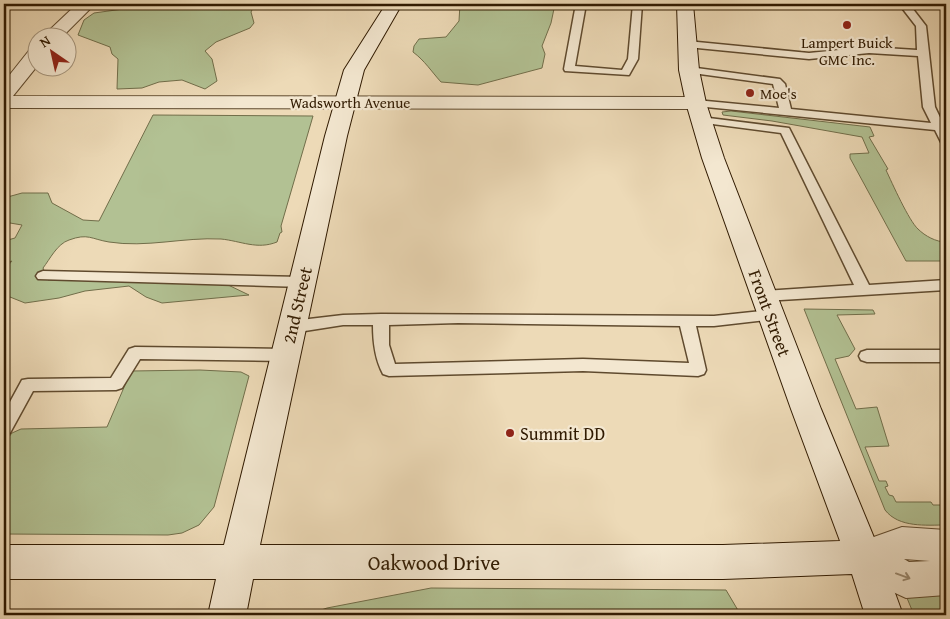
<svg xmlns="http://www.w3.org/2000/svg" width="950" height="619" font-family="'Gentium Book Plus',serif">
  <rect width="100%" height="100%" fill="#eddab7"/>
  <filter id="stains"><feTurbulence type="fractalNoise" baseFrequency=".004" numOctaves="4"/><feColorMatrix values="0 0 0 0 .2 0 0 0 0 .09 0 0 0 0 .02 0 0 0 .5 -.17"/></filter>
  <radialGradient id="worn" r=".72"><stop offset=".6" stop-color="#630" stop-opacity="0"/><stop offset="1" stop-color="#630" stop-opacity=".3"/></radialGradient>
  <!-- green -->
  <g fill="#b2c193" stroke="#716e4a">
    <polygon points="137,4 255,4 251,12 254,23 250,28 216,42 205,51 212,59 217,81 205,89 182,80 159,82 142,88 117,89 118,59 112,54 110,47 78,35 84,20 94,13 123,9"/>
    <path d="M460,4H555L551,23L542,46L545,54L542,68L478,85L441,82C431,71 425,61 413,52L414,46L419,39L446,37L459,21Z"/>
    <path d="M731,111L870,127L874,136L869,137L888,169L886,170C892,183 909,221 918,229C925,236 936,242 946,242V261H906L850,158V154L869,153L862,137L772,121L723,115L722,112Z"/>
    <path d="M153,115L313,116L281,226L282,232L280,233L277,242C257,250 241,241 221,239C184,237 146,248 109,242C91,239 88,233 69,240C57,244 50,259 43,268L48,280L99,279L224,283L249,295L162,303L146,297L129,286L85,291L59,298L25,303L10,297L4,291V270L12,261L4,264V241L15,238L22,225L4,222V198L22,193H48L52,203L83,220L99,221Z"/>
    <path d="M804,309L873,310L875,314L837,315L855,349L849,356L835,359L856,409L877,407L889,446L865,447L879,481H886L888,486L885,487L889,495L893,496L896,502H931L933,505H946V525C926,525 899,528 885,510Z"/>
    <polygon points="200,370 241,372 249,376 214,507 199,525 182,533 168,535 4,534 4,443 12,433 21,429 107,427 131,371"/>
    <polygon points="431,588 726,590 739,612 715,615 307,615 327,608"/>
    <polygon points="946,593 946,615 914,615 907,598"/>
  </g>
  <g fill="none" stroke-linecap="round" stroke-linejoin="round">
    <!-- lane casing -->
    <g stroke="#5f4a2e" stroke-width="3">
      <g id="lane">
        <polygon points="576,4 586,4 575,66 622,70 628,59 633,4 642,4 638,59 629,75 565,71 564,69"/>
        <polygon points="899,4 909,4 926,26 935,107 946,130 946,144 942,144 935,130 696,106 690,103 696,100 779,108 773,84 685,72 684,70 685,68 689,67 780,79 785,84 791,109 931,123 923,107 918,56 869,53 809,59 687,47 682,44 687,41 809,53 869,47 917,50 916,26"/>
        <polygon points="701,117 789,128 869,285 946,280 946,290 764,301 759,300 757,296 759,292 764,291 854,285 781,133 697,122 695,120"/>
        <polygon points="43,271 302,277 307,279 309,282 307,285 302,287 38,279 36,276 38,273"/>
        <path d="M771,310L776,311L779,315L776,319L714,326H696L706,370L704,374L698,376L583,371L389,376L383,374C375,359 373,342 373,325H343L292,333L287,331L284,327L287,323L292,321L343,315L381,314L714,316ZM458,323L680,326L689,363L583,359L395,364L389,345V325Z"/>
        <polygon points="135,347 285,349 291,351 293,355 291,359 285,361 140,359 122,388 116,390 33,391 10,433 4,435 4,413 22,380 28,379 111,378 129,349"/>
        <polygon points="867,350 946,350 946,362 867,362 861,360 859,356 861,352"/>
      </g>
    </g>
    <!-- street casing -->
    <g stroke="#5f4a2e" stroke-width="2">
      <g id="street">
        <polygon points="77,4 95,4 61,38 41,38"/>
        <polygon points="38,47 38,65 13,96 696,97 703,99 706,103 703,107 696,109 4,108 4,82 31,48"/>
        <path d="M902,527L946,530V595L906,598L893,592L851,569L846,557L851,545ZM904,559L930,561L909,562Z"/>
      </g>
    </g>
    <!-- secondary casing -->
    <g stroke="#301a01" stroke-width="2">
      <polygon id="secondary" points="386,4 402,4 364,70 347,136 260,545 723,545 840,541 791,409 702,158 686,103 679,70 677,4 693,4 699,70 706,103 724,158 821,409 882,557 903,615 865,615 852,574 723,579 253,579 246,615 208,615 216,579 4,579 4,545 224,545 325,136 344,70"/>
    </g>
    <!-- lane -->
    <use href="#lane" fill="#f3e7d0" fill-rule="evenodd"/>
    <!-- street -->
    <use href="#street" fill="#f3e7d0" fill-rule="evenodd"/>
    <!-- secondary -->
    <use href="#secondary" fill="#f3e7d0" fill-rule="evenodd"/>
  </g>
  <!-- one-way arrows -->
  <defs><path id="oneway-shaft" d="M-6 0H5M1.5-3L5.5 0L1.5 3" fill="none" stroke-width="1.6" stroke-linecap="round" stroke-linejoin="round" transform="scale(1.25)"/></defs>
  <use stroke="#9b8b73" href="#oneway-shaft" transform="translate(903 576) rotate(20)"/>
  <!-- markers -->
  <g fill="#8f2418" stroke="#f3e7d0" stroke-width="2">
    <circle cx="847" cy="25" r="5"/>
    <circle cx="750" cy="93" r="5"/>
    <circle cx="510" cy="433" r="5"/>
  </g>
  <g text-anchor="middle" dominant-baseline="central" stroke-width="4.5" stroke-linejoin="round" paint-order="stroke">
    <!-- far-poi labels -->
    <g font-size="15" fill="#301a01" stroke="#f3e7d0">
      <text x="847" y="42">Lampert Buick<tspan x="847" dy="17">GMC Inc.</tspan></text>
      <text x="760" y="93" text-anchor="start">Moe's</text>
    </g>
    <!-- far-street labels -->
    <g font-size="15" fill="#301a01" stroke="#f3e7d0">
      <text x="350" y="102">Wadsworth Avenue</text>
    </g>
    <!-- street labels -->
    <g font-size="18" fill="#301a01" stroke="#f3e7d0">
      <text transform="translate(297 305) rotate(-77)">2nd Street</text>
      <text transform="translate(770 313) rotate(70)">Front Street</text>
    </g>
    <!-- poi labels -->
    <g font-size="18" fill="#301a01" stroke="#f3e7d0" text-anchor="start">
      <text x="520" y="433">Summit DD</text>
    </g>
    <!-- near-street labels -->
    <g font-size="21" fill="#301a01" stroke="#f3e7d0">
      <text x="434" y="562">Oakwood Drive</text>
    </g>
  </g>
  <!-- margin -->
  <rect width="950" height="619" fill="none" stroke="#eddab7" stroke-width="20"/>
  <rect x="5" y="5" width="940" height="609" fill="none" stroke="#301a01" stroke-width="2.5"/>
  <rect x="10" y="10" width="930" height="599" fill="none" stroke="#301a01"/>
  <!-- north arrow -->
  <g transform="translate(52 52) rotate(326)"><circle r="24" fill="#f3e7d0" stroke="#a5957d"/>
  <path d="M0-4L9 19L0 12L-9 19Z" fill="#8f2418"/>
  <text y="-8" font-size="14" font-weight="bold" text-anchor="middle" fill="#301a01">N</text>
  </g>
  <rect width="100%" height="100%" filter="url(#stains)"/>
  <rect width="100%" height="100%" fill="url(#worn)"/>
</svg>
